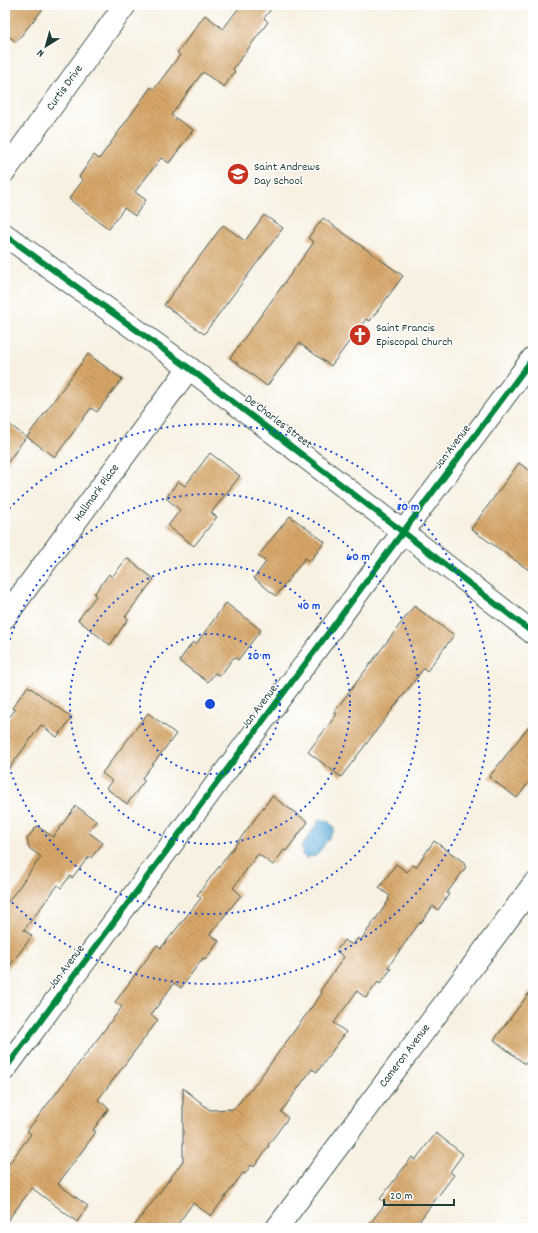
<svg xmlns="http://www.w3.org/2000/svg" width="538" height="1233" font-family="Dekko,sans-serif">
  <defs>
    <pattern id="building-back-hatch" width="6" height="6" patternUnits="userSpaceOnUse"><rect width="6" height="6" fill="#d7a667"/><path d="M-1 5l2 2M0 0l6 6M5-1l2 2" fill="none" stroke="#ae8856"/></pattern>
  </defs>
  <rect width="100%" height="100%" fill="#fff"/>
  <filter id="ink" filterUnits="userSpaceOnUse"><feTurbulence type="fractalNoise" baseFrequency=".025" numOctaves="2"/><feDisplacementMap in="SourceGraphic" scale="8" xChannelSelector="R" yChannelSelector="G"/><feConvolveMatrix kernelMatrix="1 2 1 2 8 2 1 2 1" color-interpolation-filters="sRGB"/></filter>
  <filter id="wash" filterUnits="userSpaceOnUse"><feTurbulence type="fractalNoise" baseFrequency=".012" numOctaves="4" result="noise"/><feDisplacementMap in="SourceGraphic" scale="16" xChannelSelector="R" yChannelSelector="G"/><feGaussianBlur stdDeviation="0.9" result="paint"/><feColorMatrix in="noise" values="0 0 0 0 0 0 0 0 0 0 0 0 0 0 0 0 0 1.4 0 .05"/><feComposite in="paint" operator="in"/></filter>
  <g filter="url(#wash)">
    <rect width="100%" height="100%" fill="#f8f1e2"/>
    <!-- water -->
    <path fill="#60add9" stroke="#407586" d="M320,819C326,819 334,824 334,831L316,856L314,857L309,856L308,859L301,854L303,851L301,847Z"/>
    <g id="blocks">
      <!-- building -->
      <g fill="url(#building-back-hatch)">
        <polygon points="5,5 46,5 16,42 5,33"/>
        <polygon points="241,5 274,5 264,18 268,22 233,69 235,71 224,87 203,72 171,115 193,130 169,163 161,158 135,192 146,200 135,216 124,208 109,229 69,199 83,180 79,177 94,155 99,159 151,87 154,89 180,55 177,53 205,15 223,29"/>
        <polygon points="264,215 283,228 204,334 164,305 223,225 245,241"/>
        <polygon points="323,218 403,276 370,321 366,319 331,366 299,343 267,386 230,358 314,242 308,238"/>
        <polygon points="88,354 122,379 97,412 91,408 55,457 27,437"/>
        <polygon points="5,421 26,437 5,466"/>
        <polygon points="210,453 240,476 211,513 217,517 194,546 168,526 180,510 166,498 178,481 185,486"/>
        <polygon points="519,463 533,473 533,573 471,529"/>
        <polygon points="290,516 325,542 310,561 305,558 276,596 254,578 266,562 258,556"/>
        <polygon points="127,558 154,579 125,617 128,619 110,645 78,620 96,596 94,594 109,574 112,577"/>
        <polygon points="226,603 261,630 238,660 234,657 220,676 215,673 208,682 179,661 193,642 196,644"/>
        <polygon points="414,606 454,635 427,671 424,668 341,777 308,752 337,714 334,712"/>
        <polygon points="28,686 72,718 57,737 41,725 5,774 5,723 15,710 12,708"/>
        <polygon points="148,713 176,734 142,778 145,780 127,804 106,788 112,781 102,773"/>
        <polygon points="533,721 533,777 517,798 489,777"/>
        <polygon points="272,796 308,822 286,851 284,850 273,865 258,854 233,888 241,895 210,934 219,941 205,960 203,958 181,988 174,983 151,1015 158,1020 98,1100 109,1108 93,1130 96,1132 58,1184 88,1206 77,1222 32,1188 5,1224 5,1169 31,1134 27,1131 122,1007 115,1002 157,945 161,948 201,898 197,895 225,859"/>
        <polygon points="76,806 96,821 88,832 103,843 91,858 89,856 72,878 70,876 61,888 58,885 24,930 32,936 5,972 5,906 41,857 29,848 27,839 37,826 53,837"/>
        <polygon points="434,841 465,863 464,865 466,867 447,893 449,894 438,910 433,906 421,923 420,922 388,967 391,969 380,984 378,982 366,998 357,991 334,1023 346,1032 317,1072 312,1069 281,1112 288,1118 268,1145 269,1146 254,1167 251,1165 245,1174 243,1173 211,1216 193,1203 175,1228 133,1228 183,1161 183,1088 210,1110 234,1109 250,1089 251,1090 322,993 320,991 344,957 336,951 344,940 353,945 358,938 361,940 389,900 388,899 390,896 379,888 396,864 407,872 413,865 416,867"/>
        <polygon points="533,988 533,1053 525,1064 494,1040"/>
        <polygon points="436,1133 463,1154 450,1172 454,1175 414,1228 366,1228 386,1203 380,1199 412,1157 415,1160"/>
      </g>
    </g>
  </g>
  <g filter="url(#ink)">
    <use href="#blocks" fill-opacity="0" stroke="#40584e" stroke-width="1"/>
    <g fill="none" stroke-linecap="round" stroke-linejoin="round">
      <!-- minor casing -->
      <g stroke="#40584e" stroke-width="24">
        <g id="minor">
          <polyline points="5,171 125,5"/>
          <polyline points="5,235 189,368 403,532 533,633"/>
          <polyline points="5,617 189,368"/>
          <polyline points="5,1069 403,532 533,358"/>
          <polyline points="277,1228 533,885"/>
        </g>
      </g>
      <!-- minor -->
      <use href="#minor" stroke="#fff" stroke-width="22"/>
      <!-- cycleway casing -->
      <g stroke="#fff" stroke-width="8">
        <g id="cycleway">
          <polyline points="5,235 189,368 403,532 533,633"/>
          <polyline points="5,1069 403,532 533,358"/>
        </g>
      </g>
      <!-- cycleway -->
      <use href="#cycleway" stroke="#00873e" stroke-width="6"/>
    </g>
  </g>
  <!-- distance rings -->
  <g fill="none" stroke="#1d4ed8" stroke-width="2" stroke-dasharray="2 4">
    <circle cx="210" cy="704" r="70"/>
    <circle cx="210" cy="704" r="140"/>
    <path d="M5 657A210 210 0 1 1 5 751"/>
    <path d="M5 513A280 280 0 1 1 5 895"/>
  </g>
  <!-- icons -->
  <defs>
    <g id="school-disc" transform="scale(1.15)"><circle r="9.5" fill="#c8321e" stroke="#fff"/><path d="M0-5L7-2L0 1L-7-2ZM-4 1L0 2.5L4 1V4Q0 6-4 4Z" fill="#fff"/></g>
    <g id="church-disc" transform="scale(1.15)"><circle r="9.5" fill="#c8321e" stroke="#fff"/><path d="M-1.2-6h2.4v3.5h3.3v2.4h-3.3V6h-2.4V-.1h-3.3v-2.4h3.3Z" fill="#fff"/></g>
  </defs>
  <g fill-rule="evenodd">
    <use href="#school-disc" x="238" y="174"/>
    <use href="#church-disc" x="360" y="335"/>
  </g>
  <g text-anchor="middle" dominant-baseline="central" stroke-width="3" stroke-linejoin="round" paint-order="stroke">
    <!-- street labels -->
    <g font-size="12" fill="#1f3d34" stroke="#fff">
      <text transform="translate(65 88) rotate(-54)">Curtis Drive</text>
      <text transform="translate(278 422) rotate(37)">De Charles Street</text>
      <text transform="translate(453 447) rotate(-53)">Jan Avenue</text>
      <text transform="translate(97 493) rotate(-54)">Hallmark Place</text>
      <text transform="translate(260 707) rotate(-53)">Jan Avenue</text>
      <text transform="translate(67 967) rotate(-53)">Jan Avenue</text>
      <text transform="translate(405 1056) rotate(-53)">Cameron Avenue</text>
    </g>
    <!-- poi labels -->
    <g font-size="12" fill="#1f3d34" stroke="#fff" text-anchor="start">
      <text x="254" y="167">Saint Andrews<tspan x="254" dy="14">Day School</tspan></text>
      <text x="376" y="328">Saint Francis<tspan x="376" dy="14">Episcopal Church</tspan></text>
    </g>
  </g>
  <circle cx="210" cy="704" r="6" fill="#1d4ed8" stroke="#fff" stroke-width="2"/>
  <g font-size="12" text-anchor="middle" font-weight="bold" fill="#1d4ed8" stroke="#fff" stroke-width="3" stroke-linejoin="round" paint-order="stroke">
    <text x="408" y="510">80 m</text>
    <text x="358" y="560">60 m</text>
    <text x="309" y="609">40 m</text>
    <text x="259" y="659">20 m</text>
  </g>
  <!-- margin -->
  <rect width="538" height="1233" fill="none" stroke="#fff" stroke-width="20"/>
  <!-- north arrow -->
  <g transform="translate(46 46) rotate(217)" stroke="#ffffff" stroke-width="3" paint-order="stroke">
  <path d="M0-3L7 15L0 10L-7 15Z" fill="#1f3d34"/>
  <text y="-6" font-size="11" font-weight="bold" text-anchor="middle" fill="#1f3d34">N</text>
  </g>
  <!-- scale -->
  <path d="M384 1199v6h70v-6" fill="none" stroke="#1f3d34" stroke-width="2"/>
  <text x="390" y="1199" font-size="12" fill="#1f3d34" stroke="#ffffff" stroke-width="3" paint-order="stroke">20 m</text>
</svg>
